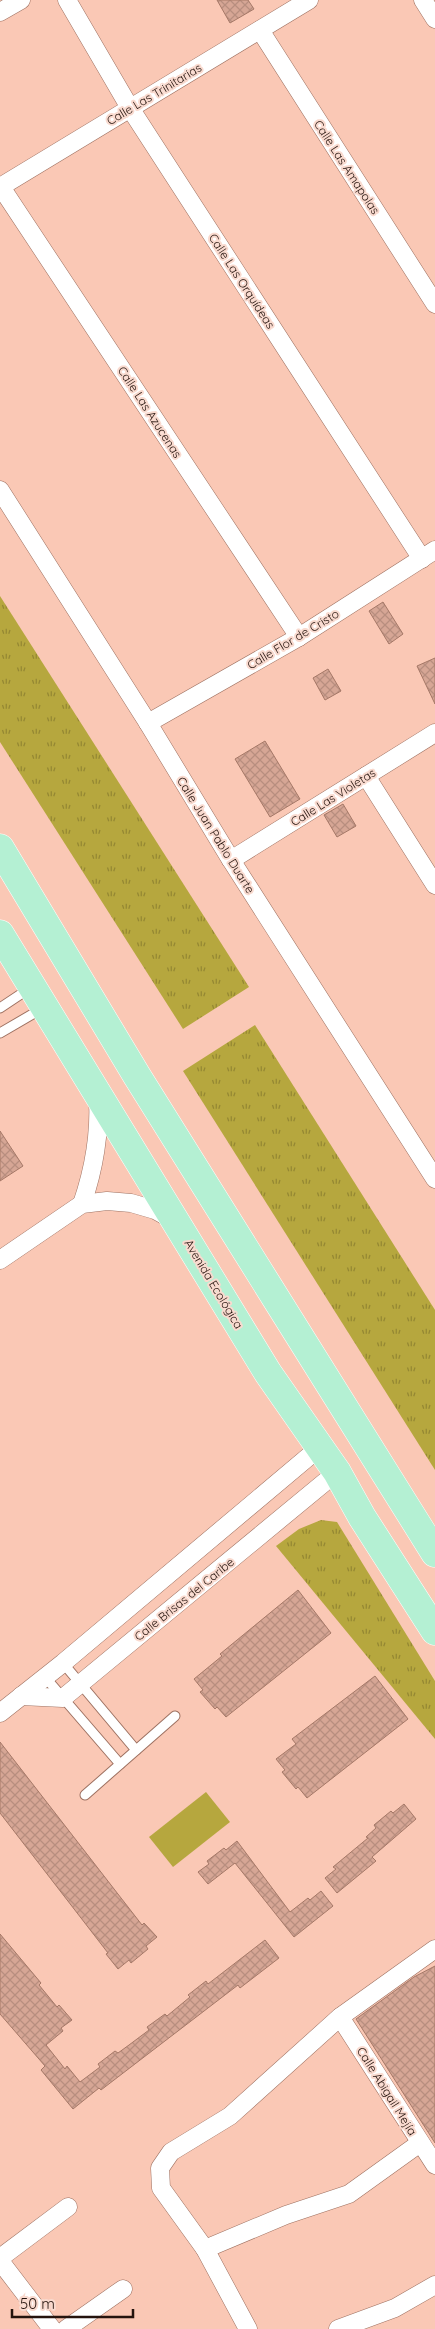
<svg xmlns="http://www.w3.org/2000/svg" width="435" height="2329" font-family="Quicksand,sans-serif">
  <defs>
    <pattern id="grass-tufts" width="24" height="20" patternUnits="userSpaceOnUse" patternTransform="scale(1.25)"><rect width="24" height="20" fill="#b6a73e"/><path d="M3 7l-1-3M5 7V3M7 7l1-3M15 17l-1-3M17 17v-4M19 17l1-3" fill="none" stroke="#948732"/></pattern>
    <pattern id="building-cross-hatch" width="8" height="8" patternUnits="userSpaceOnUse" patternTransform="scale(1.25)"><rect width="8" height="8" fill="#d6a695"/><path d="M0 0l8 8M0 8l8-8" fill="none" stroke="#b88e7f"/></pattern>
  </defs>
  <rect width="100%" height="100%" fill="#fac8b5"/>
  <!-- grass -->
  <g fill="url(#grass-tufts)">
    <polygon points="0,596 249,987 183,1029 0,742"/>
    <polygon points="255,1025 435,1310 435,1470 183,1071"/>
    <polygon points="321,1520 337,1522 435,1681 435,1739 276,1546 299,1529"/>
  </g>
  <!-- pitch -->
  <polygon fill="#b6a73e" points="206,1792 230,1822 173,1867 149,1837"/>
  <!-- building -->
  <g fill="url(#building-cross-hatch)" stroke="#a57867">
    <polygon points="217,0 248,0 254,9 230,23"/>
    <polygon points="383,602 403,634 389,644 369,611"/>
    <polygon points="435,658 435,704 417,666"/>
    <polygon points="328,669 341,691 325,700 313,678"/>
    <polygon points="265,741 300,799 270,817 235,759"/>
    <polygon points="343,804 356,826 337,837 324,815"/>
    <polygon points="0,1131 23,1166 0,1181"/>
    <polygon points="298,1590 331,1633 226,1717 217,1707 215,1709 200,1692 203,1690 194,1679 222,1656 220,1654"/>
    <polygon points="375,1676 408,1719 307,1798 298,1787 296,1789 282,1772 285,1770 276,1759 296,1744 292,1739"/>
    <polygon points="0,1742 142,1925 144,1923 157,1937 146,1946 148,1949 131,1963 129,1960 118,1969 106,1954 108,1953 0,1813"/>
    <polygon points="404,1804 416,1819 372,1857 376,1861 337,1893 325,1878 336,1869 333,1867 368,1838 366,1837 376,1828 374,1825 391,1811 393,1813"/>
    <polygon points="237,1841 290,1912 308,1898 310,1900 321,1891 333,1906 294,1937 235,1863 208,1884 198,1872 209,1864 207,1861 224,1848 226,1850"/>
    <polygon points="0,1934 41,1983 39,1985 57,2007 59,2005 72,2020 61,2028 63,2031 46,2045 65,2069 67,2066 80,2082 100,2067 98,2064 115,2051 118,2053 129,2045 149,2030 147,2027 165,2014 167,2016 190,1997 188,1995 206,1981 208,1984 265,1940 279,1958 240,1988 238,1985 101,2090 99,2088 73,2109 41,2070 45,2066 0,2014"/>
    <polygon points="435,1966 435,2143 356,2019 414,1977"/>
  </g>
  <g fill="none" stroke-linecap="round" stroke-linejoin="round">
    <!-- service casing -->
    <g stroke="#9e7161" stroke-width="11">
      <g id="service">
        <polyline points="0,1008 30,988"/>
        <polyline points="0,1033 43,1008"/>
        <polyline points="63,1663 136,1750"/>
        <polyline points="45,1677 120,1764"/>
        <polyline points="85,1795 175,1716"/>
      </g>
    </g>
    <!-- minor casing -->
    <g stroke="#9e7161" stroke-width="19">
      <g id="minor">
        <polyline points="67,0 130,108 422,559"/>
        <polyline points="423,0 435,19"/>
        <polyline points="0,12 21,0"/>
        <polyline points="260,30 435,304"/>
        <polyline points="0,187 309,0"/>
        <polyline points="1,187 299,637"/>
        <polyline points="0,490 148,723 231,860 435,1179"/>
        <polyline points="148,723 299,637 435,550"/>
        <polyline points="366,776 435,885"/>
        <polyline points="231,860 435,733"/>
        <path d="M82,1204C94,1169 100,1136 98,1099"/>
        <polyline points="0,1260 82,1204 107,1201 131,1203 155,1210 173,1220"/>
        <polyline points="21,1696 63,1698 337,1472"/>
        <polyline points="0,1713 63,1663 320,1447"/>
        <polyline points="340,2017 435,2165"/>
        <polyline points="205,2249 286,2215 349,2194 420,2143"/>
        <polyline points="0,2258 68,2207"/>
        <polyline points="0,2261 52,2329"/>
        <polyline points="66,2329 123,2289"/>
        <polyline points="248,2329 205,2249 161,2188 160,2168 171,2152 230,2116 340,2017 435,1949"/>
        <polyline points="338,2329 395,2308 435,2285"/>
      </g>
    </g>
    <!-- primary casing -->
    <g stroke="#fff" stroke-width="29">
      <g id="primary">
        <polyline points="0,848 137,1076 435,1553"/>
        <polyline points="0,934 268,1373 337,1472 362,1517 435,1631"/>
      </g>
    </g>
    <!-- service -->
    <use href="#service" stroke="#fff" stroke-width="9"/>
    <!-- minor -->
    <use href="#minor" stroke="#fff" stroke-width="18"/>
    <!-- primary -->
    <use href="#primary" stroke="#b4f0d3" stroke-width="28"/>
  </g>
  <g text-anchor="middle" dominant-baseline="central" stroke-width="4" stroke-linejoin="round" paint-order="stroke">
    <!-- street labels -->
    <g font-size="12" fill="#24130d" stroke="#f9dacf">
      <text transform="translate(154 94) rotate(-31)">Calle Las Trinitarias</text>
      <text transform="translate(347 167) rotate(57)">Calle Las Amapolas</text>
      <text transform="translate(242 281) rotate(57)">Calle Las Orquídeas</text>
      <text transform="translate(150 412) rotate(57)">Calle Las Azucenas</text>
      <text transform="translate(293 639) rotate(-31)">Calle Flor de Cristo</text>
      <text transform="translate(333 797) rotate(-32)">Calle Las Violetas</text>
      <text transform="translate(216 835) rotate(58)">Calle Juan Pablo Duarte</text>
      <text transform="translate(214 1284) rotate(59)">Avenida Ecológica</text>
      <text transform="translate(184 1599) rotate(-39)">Calle Brisas del Caribe</text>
      <text transform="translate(387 2091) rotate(58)">Calle Abigail Mejía</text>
    </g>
  </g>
  <!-- scale -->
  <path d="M12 2309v8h121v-8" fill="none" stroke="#24130d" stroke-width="2.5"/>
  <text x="20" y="2309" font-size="15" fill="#24130d" stroke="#f9dacf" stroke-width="4" paint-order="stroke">50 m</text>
</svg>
